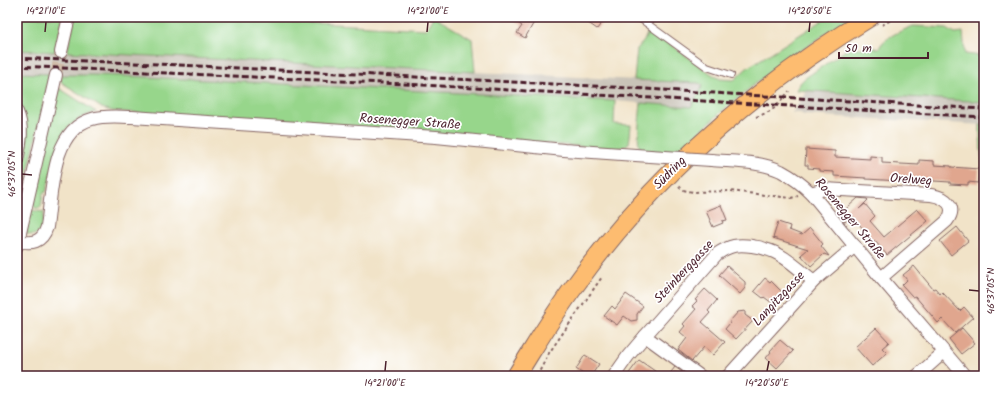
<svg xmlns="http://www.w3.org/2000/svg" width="1001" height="393" font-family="Kalam,sans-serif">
  <rect width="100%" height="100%" fill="#fff"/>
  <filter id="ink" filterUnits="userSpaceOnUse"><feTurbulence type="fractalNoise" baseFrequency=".025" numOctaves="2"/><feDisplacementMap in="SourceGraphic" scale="8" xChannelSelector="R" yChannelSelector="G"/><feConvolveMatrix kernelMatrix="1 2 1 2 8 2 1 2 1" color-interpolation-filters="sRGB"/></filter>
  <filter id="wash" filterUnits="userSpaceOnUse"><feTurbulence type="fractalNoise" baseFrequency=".012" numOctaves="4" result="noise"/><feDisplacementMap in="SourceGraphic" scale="16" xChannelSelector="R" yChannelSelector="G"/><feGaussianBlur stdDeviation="0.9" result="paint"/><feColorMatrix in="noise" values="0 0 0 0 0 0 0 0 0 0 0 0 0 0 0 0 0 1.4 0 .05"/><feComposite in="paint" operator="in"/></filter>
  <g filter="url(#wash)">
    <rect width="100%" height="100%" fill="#f1e3c8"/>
    <!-- industrial -->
    <g fill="#c9c3b8">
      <polygon points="17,50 475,72 698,83 703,85 691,107 615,101 125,76 93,75 62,75 17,73"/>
      <polygon points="807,91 984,102 984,125 804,115 800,113 792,113"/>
    </g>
    <!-- green -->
    <g fill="#97d68b" stroke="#707a5b">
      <polygon points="18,17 63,17 55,52 17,50"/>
      <polygon points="75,17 203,17 426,29 433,17 434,17 472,39 475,72 67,52"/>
      <path d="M828,17H854L844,24L843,22L783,63L755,84L721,112L677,153L644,150C641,149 641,149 639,146C637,137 640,113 641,103L691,107L703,85L698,83L634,80L637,49L644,41L649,29L710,73L720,79L734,80L747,68Z"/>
      <path d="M913,26L947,28L955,33L963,32L965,54L984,56V102L796,90L801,82L804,79L846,50L854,48H879C885,36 902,31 913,26Z"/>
      <polygon points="17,73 50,74 17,222 17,181 24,140 21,110 17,103"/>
      <polygon points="62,75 93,75 125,76 615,101 614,124 631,125 630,136 629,143 623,147 617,149 112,111 102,108 61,82"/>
      <path d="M59,88L96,112C82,116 71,122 63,134L46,192L43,194L41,207L40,208H35L33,206V204Z"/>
      <polygon points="980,125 984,125 984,199 980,135"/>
      <path d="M30,210L44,212C43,223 42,239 27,234L26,233Z"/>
    </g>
    <g id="blocks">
      <!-- building -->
      <g fill="#e0a68e">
        <polygon points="510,17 537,17 525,38 517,33 522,26"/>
        <polygon points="580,17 606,17 597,29"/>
        <polygon points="806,149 835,151 835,157 870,159 870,156 882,157 882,163 919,165 919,160 934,161 934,165 951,166 951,167 979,169 978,183 968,182 968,185 950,184 950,182 918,180 918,182 883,180 866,179 866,178 834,176 834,172 819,171 819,169 808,168 808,165 805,165"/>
        <polygon points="858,198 867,199 868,200 859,209 865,204 875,216 870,221 884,237 917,209 928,221 887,255 875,241 873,243 864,232 865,231 852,216 845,222 839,215"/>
        <polygon points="721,205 727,220 722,221 723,223 713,227 706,211"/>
        <polygon points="778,222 790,226 789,230 802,235 810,228 823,244 821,246 829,256 824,254 811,266 801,255 808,249 773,238"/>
        <polygon points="957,227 968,241 951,255 940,241"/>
        <polygon points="727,266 745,282 745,288 740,294 719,275"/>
        <polygon points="914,266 933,289 935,288 940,294 942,292 960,311 964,307 973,317 955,333 942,319 938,323 915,296 913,297 902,285 907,280 903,275"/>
        <polygon points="765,278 770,282 771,281 782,292 772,303 764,297 763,298 754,291"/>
        <polygon points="705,289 717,300 708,311 710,313 702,322 725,342 713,355 704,347 692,361 678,350 687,338 680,332 685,326 683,324 696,309 692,306 697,301 695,300"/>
        <polygon points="626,294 643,306 637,314 637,320 631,321 624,316 617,325 604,316 612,306 615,309"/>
        <polygon points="745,311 745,315 753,321 736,339 725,329 730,323 730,321 738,312"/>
        <polygon points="876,328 889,342 882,348 887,353 872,366 855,347"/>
        <polygon points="962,328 975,343 961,354 949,339"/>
        <polygon points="780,340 793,351 777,368 766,358 771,352 770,351"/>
        <polygon points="585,355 599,364 591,376 586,376 576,369"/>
        <polygon points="639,360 662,376 627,376"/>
        <polygon points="675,367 682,372 679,376 668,376"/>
      </g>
    </g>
  </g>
  <g filter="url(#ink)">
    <use href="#blocks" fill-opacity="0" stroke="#846462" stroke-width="1"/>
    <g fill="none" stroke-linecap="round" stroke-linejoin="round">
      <!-- street-tunnel -->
      <polyline stroke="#d0bca9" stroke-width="12" stroke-dasharray="12 6" stroke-linecap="butt" points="56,75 61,52"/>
      <!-- lane casing -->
      <g stroke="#846462" stroke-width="8">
        <polyline id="lane" points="638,17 707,67 731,75"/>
      </g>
      <!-- street casing -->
      <g stroke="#846462" stroke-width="14">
        <g id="street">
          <polyline points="61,52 69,17"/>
          <path d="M17,112C24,127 20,145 17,161"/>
          <path d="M711,160C734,162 760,161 781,171C792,177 802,184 811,193L881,278L965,376"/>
          <path d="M811,193L824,189L931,195C945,197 958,206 947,221L881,278"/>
          <path d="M17,241C32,244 42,243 47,227C52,193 51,130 92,119C105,115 119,117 132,117L436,137L564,150L650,156"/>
          <polyline points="17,246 56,75"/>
          <polyline points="614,376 628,356 645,336"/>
          <path d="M700,376L645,336L717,254C730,245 738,244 752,246C756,247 761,247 765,249C783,253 799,270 814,281"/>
          <polyline points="728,376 814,281 855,246"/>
          <polyline points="917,376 944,352"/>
        </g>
      </g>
      <!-- primary casing -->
      <g stroke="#846462" stroke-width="20">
        <path id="primary" d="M516,376C535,346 553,315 574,287C653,177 755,87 870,17"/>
      </g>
      <!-- path -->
      <g stroke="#846462" stroke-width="2" stroke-dasharray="3 3" stroke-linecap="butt">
        <polyline points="882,25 896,17"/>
        <path d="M756,117C776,110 777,106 789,91"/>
        <polyline points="679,186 683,190 693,192 730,191 791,198 798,196"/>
        <polyline points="537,376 549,353 602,277"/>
      </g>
      <!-- lane -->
      <use href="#lane" stroke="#fff" stroke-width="6"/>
      <!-- street -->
      <use href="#street" stroke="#fff" stroke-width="12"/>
      <!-- primary -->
      <use href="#primary" stroke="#fdbc6f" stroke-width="18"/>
      <!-- rail -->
      <g stroke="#4a1f2b" stroke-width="3" stroke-dasharray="6 3" stroke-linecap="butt">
        <polyline points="17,58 179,65 612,87 984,109"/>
        <polyline points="17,66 404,84 984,117"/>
      </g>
      <!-- street-bridge casing -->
      <g stroke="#846462" stroke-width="14" stroke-linecap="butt">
        <polyline id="street-bridge" points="650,156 711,160"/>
      </g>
      <!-- street-bridge -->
      <use href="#street-bridge" stroke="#fff" stroke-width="12"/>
    </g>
  </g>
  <!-- ticks -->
  <path fill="none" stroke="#4a1f2b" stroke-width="1.5" d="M45,32L46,22M427,32L428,22M809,32L810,22M22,174L32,175M969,290L979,291M385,371L386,361M767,371L769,361"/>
  <g text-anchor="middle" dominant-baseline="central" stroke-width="3.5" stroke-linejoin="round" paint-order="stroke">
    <!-- street labels -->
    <g font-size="13" fill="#4a1f2b" stroke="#fff">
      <text transform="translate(410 122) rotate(4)">Rosenegger Straße</text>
      <text transform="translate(670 173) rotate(-46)">Südring</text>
      <text transform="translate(911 180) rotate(4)">Orelweg</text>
      <text transform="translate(850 219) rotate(50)">Rosenegger Straße</text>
      <text transform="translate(684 272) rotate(-47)">Steinberggasse</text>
      <text transform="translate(779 299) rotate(-47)">Langitzgasse</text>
    </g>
  </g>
  <!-- margin -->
  <rect width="1001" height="393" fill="none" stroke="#fff" stroke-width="44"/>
  <!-- scale -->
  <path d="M839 52v6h89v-6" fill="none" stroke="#4a1f2b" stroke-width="2"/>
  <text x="845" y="52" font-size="12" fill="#4a1f2b" stroke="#ffffff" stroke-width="3" paint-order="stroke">50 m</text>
  <rect x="22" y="22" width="957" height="349" fill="none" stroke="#4a1f2b" stroke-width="1.5"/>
  <g font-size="10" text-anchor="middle" fill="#4a1f2b">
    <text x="46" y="14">14°21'10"E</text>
    <text x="428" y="14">14°21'00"E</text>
    <text x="810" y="14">14°20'50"E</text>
    <text transform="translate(11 174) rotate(-90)" y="4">46°37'05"N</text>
    <text transform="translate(990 291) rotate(-90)" y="4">46°37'05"N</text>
    <text x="385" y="386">14°21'00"E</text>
    <text x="767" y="386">14°20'50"E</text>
  </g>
</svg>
